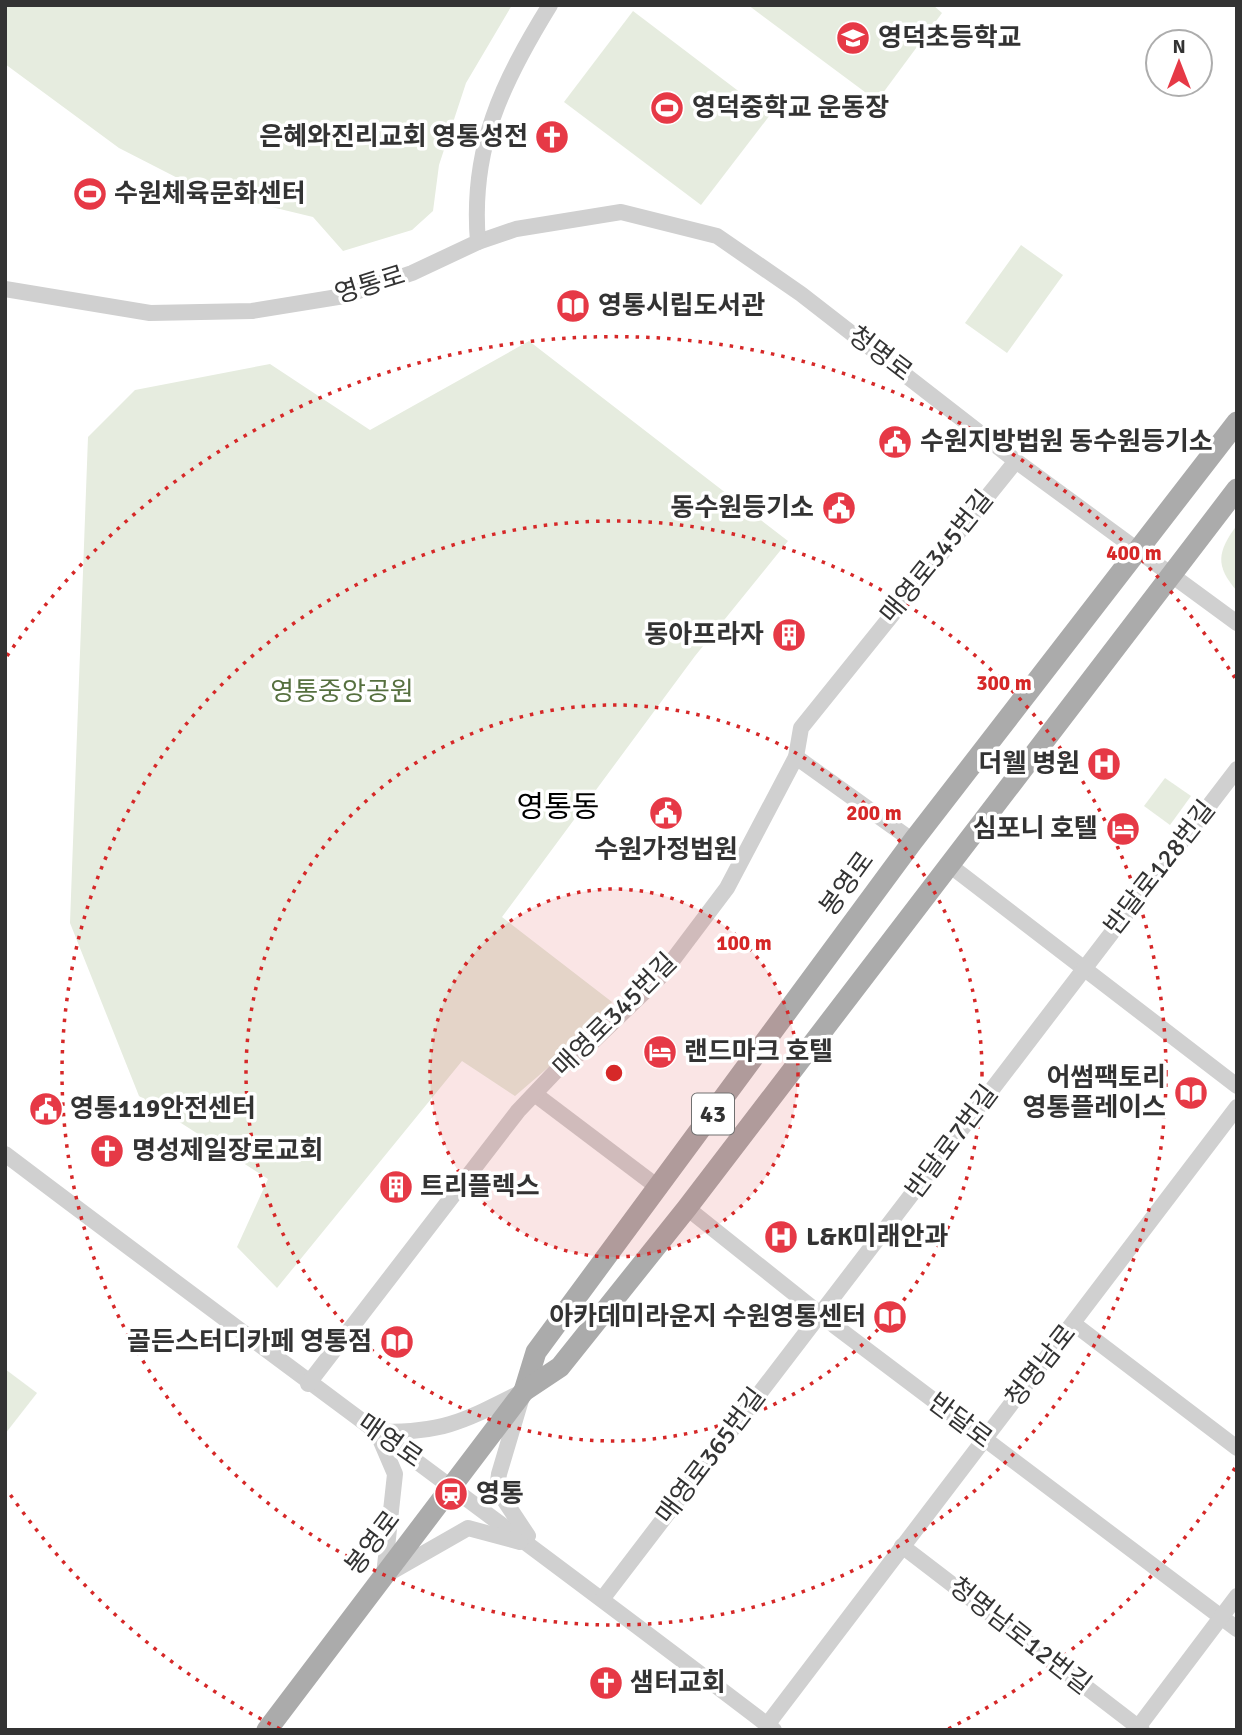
<svg xmlns="http://www.w3.org/2000/svg" width="1242" height="1735" font-family="Signika,'Noto Sans KR',sans-serif">
  <rect width="100%" height="100%" fill="#fff"/>
  <!-- green -->
  <g fill="#e6ecdf">
    <polygon points="5,5 512,5 466,83 439,165 433,211 412,230 343,251 313,217 201,190 119,148 5,64"/>
    <polygon points="748,5 933,5 942,13 877,101"/>
    <polygon points="633,11 770,115 701,205 564,102"/>
    <polygon points="1021,245 1063,275 1007,353 965,323"/>
    <polygon points="529,341 788,541 695,656 502,917 612,1002 579,1041 515,1096 462,1061 277,1288 237,1247 268,1179 139,1096 70,923 88,437 135,390 270,364 370,430"/>
    <path d="M1237,525V591C1215,566 1217,552 1237,525Z"/>
    <polygon points="1165,778 1191,796 1170,825 1144,806"/>
    <polygon points="5,1369 37,1393 5,1434"/>
  </g>
  <g fill="none" stroke-linecap="round" stroke-linejoin="round">
    <!-- minor -->
    <g stroke="#d0d0d0" stroke-width="16">
      <polyline points="478,242 516,229 621,212 717,236 801,294 1016,461 1237,623"/>
      <path d="M5,289L150,313L252,311L344,296L412,273L478,242C470,148 502,83 550,5"/>
      <polyline points="796,757 913,841"/>
      <polyline points="948,864 1237,1086"/>
      <polyline points="536,1095 659,1188"/>
      <path d="M5,1154C260,1347 519,1535 774,1730"/>
      <polyline points="687,1208 835,1326 1237,1629"/>
      <polyline points="1074,1324 1237,1448"/>
      <polyline points="308,1384 518,1111 555,1072 584,1050 660,977 727,888 796,757 801,728 1016,461"/>
      <polyline points="521,1400 499,1474 497,1489 528,1536"/>
      <polyline points="902,1546 1142,1730"/>
      <polyline points="391,1572 468,1528 520,1542"/>
      <path d="M384,1575L395,1474L377,1432C444,1433 464,1421 522,1392"/>
      <polyline points="603,1598 1237,769"/>
      <polyline points="767,1725 1237,1107"/>
      <polyline points="1136,1730 1237,1596"/>
    </g>
    <!-- major -->
    <g stroke="#ababab" stroke-width="21">
      <polyline points="524,1391 536,1352 913,841 1237,422"/>
      <polyline points="267,1730 524,1391 560,1367 687,1208 1237,489"/>
    </g>
  </g>
  <!-- distance rings -->
  <circle cx="614" cy="1073" r="184" fill="#d62828" fill-opacity=".12"/>
  <g fill="none" stroke="#d62828" stroke-width="3.5" stroke-dasharray="3.5 7">
    <circle cx="614" cy="1073" r="184"/>
    <circle cx="614" cy="1073" r="368"/>
    <circle cx="614" cy="1073" r="552"/>
    <path d="M1235 1468A736 736 0 0 1 948 1729M280 1729A736 736 0 0 1 7 1490M7 656A736 736 0 0 1 1235 678"/>
  </g>
  <!-- icons -->
  <defs>
    <g id="school-disc" transform="scale(1.75)"><circle r="9.5" fill="#e63946" stroke="#fff"/><path d="M0-5L7-2L0 1L-7-2ZM-4 1L0 2.5L4 1V4Q0 6-4 4Z" fill="#fff"/></g>
    <g id="stadium-disc" transform="scale(1.75)"><circle r="9.5" fill="#e63946" stroke="#fff"/><path d="M0-5a6.5 5 0 1 0 0 10a6.5 5 0 1 0 0-10ZM-3.5-1.8h7v3.6h-7Z" fill="#fff"/></g>
    <g id="church-disc" transform="scale(1.75)"><circle r="9.5" fill="#e63946" stroke="#fff"/><path d="M-1.2-6h2.4v3.5h3.3v2.4h-3.3V6h-2.4V-.1h-3.3v-2.4h3.3Z" fill="#fff"/></g>
    <g id="library-disc" transform="scale(1.75)"><circle r="9.5" fill="#e63946" stroke="#fff"/><path d="M-6-4Q-3-5.5-.7-3.5V5Q-3 3-6 4ZM6-4Q3-5.5 .7-3.5V5Q3 3 6 4Z" fill="#fff"/></g>
    <g id="civic-disc" transform="scale(1.75)"><circle r="9.5" fill="#e63946" stroke="#fff"/><path d="M-.6-6.5H3V-4.5H.6V-3L4-1V1h2V6H-6V1h2V-1L-.6-3ZM-1.2 2.5V6h2.4V2.5Z" fill="#fff"/></g>
    <g id="building-disc" transform="scale(1.75)"><circle r="9.5" fill="#e63946" stroke="#fff"/><path d="M-4-6H4V6H1V3H-1V6H-4ZM-2.5-4.3h1.7v1.8h-1.7ZM.8-4.3h1.7v1.8H.8ZM-2.5-1h1.7V.8h-1.7ZM.8-1h1.7V.8H.8Z" fill="#fff"/></g>
    <g id="hospital-disc" transform="scale(1.75)"><circle r="9.5" fill="#e63946" stroke="#fff"/><path d="M-5-5h3v3.5h4V-5h3V5h-3V1.5h-4V5h-3Z" fill="#fff"/></g>
    <g id="hotel-disc" transform="scale(1.75)"><circle r="9.5" fill="#e63946" stroke="#fff"/><path d="M-6-4.5h1.5V1H6V5H4.5V3h-9V5H-6ZM-4 0a1.8 1.8 0 1 1 3.6 0ZM.5 0V-2.5h3Q6-2.5 6 0Z" fill="#fff"/></g>
    <g id="station-disc" transform="scale(1.75)"><circle r="9.5" fill="#e63946" stroke="#fff"/><path d="M-3-6H3Q5-6 5-4V2Q5 4 3 4L4.5 6H3L1.5 4h-3L-3 6H-4.5L-3 4Q-5 4-5 2V-4Q-5-6-3-6ZM-3.5-4v3h7v-3ZM-3.5 1v1.5H-2V1ZM2 1v1.5H3.5V1Z" fill="#fff"/></g>
  </defs>
  <g fill-rule="evenodd">
    <use href="#school-disc" x="853" y="38"/>
    <use href="#stadium-disc" x="667" y="108"/>
    <use href="#church-disc" x="552" y="137"/>
    <use href="#stadium-disc" x="90" y="194"/>
    <use href="#library-disc" x="573" y="306"/>
    <use href="#civic-disc" x="895" y="442"/>
    <use href="#civic-disc" x="839" y="508"/>
    <use href="#building-disc" x="789" y="635"/>
    <use href="#hospital-disc" x="1104" y="764"/>
    <use href="#civic-disc" x="666" y="813"/>
    <use href="#hotel-disc" x="1123" y="829"/>
    <use href="#hotel-disc" x="660" y="1052"/>
    <use href="#library-disc" x="1191" y="1093"/>
    <use href="#civic-disc" x="46" y="1109"/>
    <use href="#church-disc" x="107" y="1151"/>
    <use href="#building-disc" x="396" y="1187"/>
    <use href="#hospital-disc" x="781" y="1237"/>
    <use href="#library-disc" x="890" y="1317"/>
    <use href="#library-disc" x="397" y="1342"/>
    <use href="#station-disc" x="451" y="1494"/>
    <use href="#church-disc" x="606" y="1683"/>
  </g>
  <g text-anchor="middle" dominant-baseline="central" stroke-width="7" stroke-linejoin="round" paint-order="stroke">
    <!-- shield labels -->
    <rect fill="#fff" stroke="#707070" stroke-width="2" x="692" y="1093.5" width="42" height="41" rx="5"/>
    <g font-size="24" font-weight="bold" fill="#333">
      <text x="713" y="1114">43</text>
    </g>
    <!-- poi labels -->
    <g font-size="26" font-weight="bold" fill="#333" stroke="#fff" text-anchor="start">
      <text x="878" y="38">영덕초등학교</text>
      <text x="692" y="108">영덕중학교 운동장</text>
      <text x="528" y="137" text-anchor="end">은혜와진리교회 영통성전</text>
      <text x="114" y="194">수원체육문화센터</text>
      <text x="598" y="306">영통시립도서관</text>
      <text x="920" y="442">수원지방법원 동수원등기소</text>
      <text x="814" y="508" text-anchor="end">동수원등기소</text>
      <text x="764" y="635" text-anchor="end">동아프라자</text>
      <text x="1080" y="764" text-anchor="end">더웰 병원</text>
      <text x="1098" y="829" text-anchor="end">심포니 호텔</text>
      <text x="666" y="850" text-anchor="middle">수원가정법원</text>
      <text x="684" y="1052">랜드마크 호텔</text>
      <text x="1166" y="1078" text-anchor="end">어썸팩토리<tspan x="1166" dy="30">영통플레이스</tspan></text>
      <text x="70" y="1109">영통119안전센터</text>
      <text x="132" y="1151">명성제일장로교회</text>
      <text x="420" y="1187">트리플렉스</text>
      <text x="806" y="1237">L&amp;K미래안과</text>
      <text x="866" y="1317" text-anchor="end">아카데미라운지 수원영통센터</text>
      <text x="372" y="1342" text-anchor="end">골든스터디카페 영통점</text>
      <text x="476" y="1494">영통</text>
      <text x="630" y="1683">샘터교회</text>
    </g>
    <!-- street labels -->
    <g font-size="26" fill="#333" stroke="#fff">
      <text transform="translate(370 285) rotate(-17)">영통로</text>
      <text transform="translate(880 354) rotate(37)">청명로</text>
      <text transform="translate(937 557) rotate(-51)">매영로345번길</text>
      <text transform="translate(1160 868) rotate(-52)">반달로128번길</text>
      <text transform="translate(847 884) rotate(-54)">봉영로</text>
      <text transform="translate(615 1015) rotate(-45)">매영로345번길</text>
      <text transform="translate(952 1142) rotate(-53)">반달로7번길</text>
      <text transform="translate(1041 1366) rotate(-52)">청명남로</text>
      <text transform="translate(960 1421) rotate(37)">반달로</text>
      <text transform="translate(390 1441) rotate(35)">매영로</text>
      <text transform="translate(711 1456) rotate(-53)">매영로365번길</text>
      <text transform="translate(373 1543) rotate(-53)">봉영로</text>
      <text transform="translate(1020 1636) rotate(38)">청명남로12번길</text>
    </g>
    <!-- park labels -->
    <g font-size="26" fill="#56703f" stroke="#fff">
      <text x="342" y="692">영통중앙공원</text>
    </g>
    <!-- quarter labels -->
    <g font-size="30" fill="#000" stroke="#fff">
      <text x="558" y="807">영통동</text>
    </g>
  </g>
  <circle cx="614" cy="1073" r="10" fill="#d62828" stroke="#fff" stroke-width="3.5"/>
  <g font-size="21" text-anchor="middle" font-weight="bold" fill="#d62828" stroke="#fff" stroke-width="7" stroke-linejoin="round" paint-order="stroke">
    <text x="1134" y="560">400 m</text>
    <text x="1004" y="690">300 m</text>
    <text x="874" y="820">200 m</text>
    <text x="744" y="950">100 m</text>
  </g>
  <!-- border -->
  <rect width="1242" height="1735" fill="none" stroke="#333333" stroke-width="14"/>
  <!-- north arrow -->
  <g transform="translate(1179 63)"><circle r="33" fill="#ffffff" stroke="#adadad" stroke-width="2"/>
  <path d="M0-5L12 26L0 18L-12 26Z" fill="#e63946"/>
  <text y="-10" font-size="19" font-weight="bold" text-anchor="middle" fill="#333333">N</text>
  </g>
</svg>
